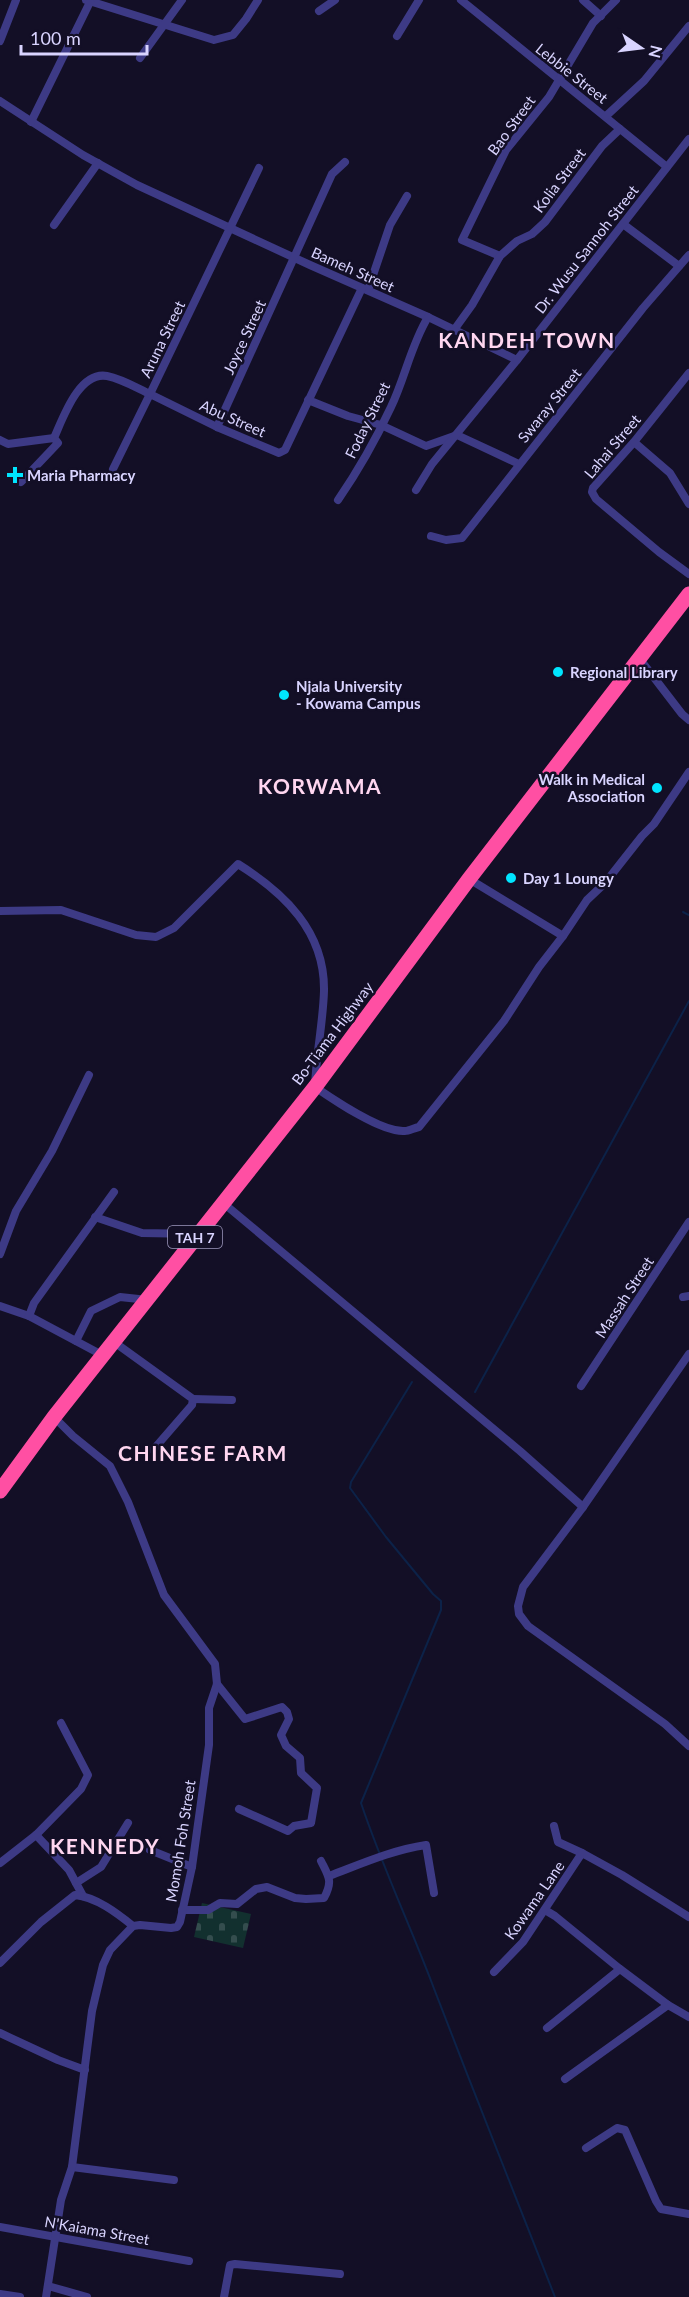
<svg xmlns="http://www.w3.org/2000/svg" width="689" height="2297" font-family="Lato,sans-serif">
  <defs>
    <pattern id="cemetery-stones" width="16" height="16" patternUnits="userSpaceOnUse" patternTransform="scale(1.5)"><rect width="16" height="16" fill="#12302f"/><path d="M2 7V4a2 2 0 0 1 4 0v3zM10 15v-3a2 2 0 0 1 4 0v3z" fill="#344d4e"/></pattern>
  </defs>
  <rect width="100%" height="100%" fill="#130f26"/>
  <!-- cemetery -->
  <polygon fill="url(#cemetery-stones)" points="202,1903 251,1914 243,1948 194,1937"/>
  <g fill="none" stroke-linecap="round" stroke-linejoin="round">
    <!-- stream -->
    <g stroke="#0c2248" stroke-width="2">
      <polyline points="683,912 689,915"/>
      <path d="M412,1382L351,1482L350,1488L386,1537L433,1594L441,1601V1610L361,1803C382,1866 410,1925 433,1986C473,2090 514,2194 555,2297"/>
      <polyline points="475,1392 689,1001"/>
    </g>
    <!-- street -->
    <g stroke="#3d3a85" stroke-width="8">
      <polyline points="86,0 214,40 233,35 246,19 258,0"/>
      <polyline points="461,0 667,167"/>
      <polyline points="583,0 601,16"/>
      <polyline points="319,11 335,0"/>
      <polyline points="397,36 419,0"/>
      <polyline points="0,41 16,0"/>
      <polyline points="140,58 182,0"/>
      <polyline points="0,101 83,155 137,185 310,265 428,317 517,360"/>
      <polyline points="606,116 644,81 689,26"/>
      <polyline points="31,122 90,2"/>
      <polyline points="623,224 679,266"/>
      <polyline points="54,225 98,163"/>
      <polyline points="500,256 462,240 506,150 549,97 593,23 616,0"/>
      <polyline points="368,290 390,225 407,196"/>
      <polyline points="454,330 472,305 500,256 517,241 532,234 545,222 602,146 620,129"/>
      <polyline points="689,373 634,442 593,488 592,492 596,499 659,552 689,574"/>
      <polyline points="308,400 348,416 381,425 426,446 457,435 519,464"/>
      <polyline points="217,427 332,174 345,162"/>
      <polyline points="0,440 8,444 54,438"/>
      <polyline points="634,442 670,473 689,504"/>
      <polyline points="113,469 150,394 217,427 279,453 285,450 362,288"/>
      <path d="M21,482L58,443L54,438C63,418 79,371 107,376C122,379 137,388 150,394L259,168"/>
      <polyline points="416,490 432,464 517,360 689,139"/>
      <path d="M338,500C358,471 376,439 391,407C405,378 411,345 428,317"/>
      <polyline points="431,536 446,540 462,538 643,308 689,255"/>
      <polyline points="639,658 682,714 689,720"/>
      <polyline points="469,879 563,936 587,900 605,883 642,836 654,824 689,772"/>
      <path d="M0,911L61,910L136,935L156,937L174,928L238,864C284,893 325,931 324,991C323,1023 316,1055 315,1087C334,1100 382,1133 405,1131C409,1131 414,1128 419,1127L504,1021L539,967L563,936"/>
      <polyline points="222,1202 520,1451 583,1507"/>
      <polyline points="95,1217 142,1233 197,1234"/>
      <polyline points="0,1254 16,1211 52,1151 89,1075"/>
      <polyline points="683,1297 689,1296"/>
      <polyline points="0,1306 29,1316 104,1356"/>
      <polyline points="29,1316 34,1303 114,1192"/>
      <polyline points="76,1341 91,1311 120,1297 148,1300"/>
      <polyline points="114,1342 193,1399 192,1405 153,1450"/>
      <polyline points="689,1354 583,1507 523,1587 518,1606 519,1614 528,1626 665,1724 689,1746"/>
      <polyline points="581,1386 689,1222"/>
      <polyline points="193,1399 232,1400"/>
      <polyline points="217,1684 245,1719 282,1707 287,1712 289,1719 281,1735 286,1746 300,1758 301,1773 317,1788 311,1823 294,1826 288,1831 239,1809"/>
      <polyline points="554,1826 558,1842 582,1853"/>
      <polyline points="36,1835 69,1870 83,1896"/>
      <polyline points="150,1850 192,1867"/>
      <polyline points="0,1863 36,1835 81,1789 88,1775 61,1723"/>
      <path d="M329,1876C361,1864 392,1850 426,1845L434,1893"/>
      <polyline points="76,1883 101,1867 128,1823"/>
      <path d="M182,1910H208L220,1903L237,1904L256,1889L267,1887L295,1898L306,1899L324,1898C333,1881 329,1877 321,1861"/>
      <polyline points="545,1910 555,1916 620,1969 668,2005 689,2017"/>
      <path d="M0,1963L41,1922L75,1895C96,1897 117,1913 133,1926"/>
      <polyline points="494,1972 523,1942 582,1853 622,1875 689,1917"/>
      <polyline points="547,2028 620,1969"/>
      <polyline points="0,2033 58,2060 85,2070"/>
      <polyline points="565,2079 668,2005"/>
      <polyline points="586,2148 617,2128 625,2130 656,2201 661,2209 689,2214"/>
      <polyline points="72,2167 174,2180"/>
      <polyline points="0,2227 189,2261"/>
      <polyline points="48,2286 87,2297"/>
      <polyline points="0,2294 20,2297"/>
      <polyline points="46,2297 61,2200 72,2167 92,2011 103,1965 110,1950 133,1926 140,1925 171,1928 177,1927 180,1922 192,1867 209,1745 209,1708 217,1684 215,1664 164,1595 128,1502 110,1466 73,1436 54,1417"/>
      <polyline points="224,2297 230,2265 235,2264 340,2274"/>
    </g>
    <!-- highway -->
    <polyline stroke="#ff4fa3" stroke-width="15" points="0,1491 54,1417 315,1087 469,879 689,594"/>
  </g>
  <!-- markers -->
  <g fill="#00e5ff" stroke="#130f26" stroke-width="2">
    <path d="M12 466h6v6h6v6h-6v6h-6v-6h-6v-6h6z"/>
    <circle cx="558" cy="672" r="6"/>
    <circle cx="284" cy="695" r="6"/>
    <circle cx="657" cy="788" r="6"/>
    <circle cx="511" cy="878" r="6"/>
  </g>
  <g text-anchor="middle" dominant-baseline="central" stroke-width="5" stroke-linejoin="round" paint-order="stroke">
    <!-- shield labels -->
    <rect fill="#130f26" stroke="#9e99be" stroke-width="1.5" x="168" y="1226" width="54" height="22" rx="4.5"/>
    <g font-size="14" font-weight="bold" fill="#d9d4ff">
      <text x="195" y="1237">TAH 7</text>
    </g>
    <!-- street labels -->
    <g font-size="15" fill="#d9d4ff" stroke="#130f26">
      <text transform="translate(572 73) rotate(38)">Lebbie Street</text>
      <text transform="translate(511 125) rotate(-54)">Bao Street</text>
      <text transform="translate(559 180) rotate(-53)">Kolia Street</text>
      <text transform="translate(586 249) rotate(-52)">Dr. Wusu Sannoh Street</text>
      <text transform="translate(353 269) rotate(24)">Bameh Street</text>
      <text transform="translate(244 337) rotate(-65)">Joyce Street</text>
      <text transform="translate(162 339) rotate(-64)">Aruna Street</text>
      <text transform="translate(549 405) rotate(-51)">Swaray Street</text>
      <text transform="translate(233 418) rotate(24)">Abu Street</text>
      <text transform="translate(367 420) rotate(-64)">Foday Street</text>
      <text transform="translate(612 446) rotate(-50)">Lahai Street</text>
      <text transform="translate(332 1033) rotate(-53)">Bo-Tiama Highway</text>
      <text transform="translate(624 1297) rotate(-57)">Massah Street</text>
      <text transform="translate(180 1841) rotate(-81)">Momoh Foh Street</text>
      <text transform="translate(534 1900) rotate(-55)">Kowama Lane</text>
      <text transform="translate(97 2230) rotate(10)">N'Kaiama Street</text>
    </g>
    <!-- poi labels -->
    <g font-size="15" font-weight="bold" fill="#d9d4ff" stroke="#130f26" text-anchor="start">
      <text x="27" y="475">Maria Pharmacy</text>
      <text x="570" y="672">Regional Library</text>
      <text x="296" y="686">Njala University<tspan x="296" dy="17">- Kowama Campus</tspan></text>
      <text x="645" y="779" text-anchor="end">Walk in Medical<tspan x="645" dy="17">Association</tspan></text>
      <text x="523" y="878">Day 1 Loungy</text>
    </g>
    <!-- district labels -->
    <g font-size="21" font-weight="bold" letter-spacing="1.5" fill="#ffd6f0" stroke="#130f26">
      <text x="527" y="339">KANDEH TOWN</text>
      <text x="320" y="785">KORWAMA</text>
      <text x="203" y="1452">CHINESE FARM</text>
      <text x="105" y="1845">KENNEDY</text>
    </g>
  </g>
  <!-- north arrow -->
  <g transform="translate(641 48) rotate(104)" stroke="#130f26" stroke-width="4.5" paint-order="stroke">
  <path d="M0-4.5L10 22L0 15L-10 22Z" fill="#d9d4ff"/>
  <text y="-9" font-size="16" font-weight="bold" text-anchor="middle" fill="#d9d4ff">N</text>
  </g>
  <!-- scale -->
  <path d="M21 45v9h126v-9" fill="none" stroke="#d9d4ff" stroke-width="3"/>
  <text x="30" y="45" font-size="18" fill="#d9d4ff" stroke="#130f26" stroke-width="4.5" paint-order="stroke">100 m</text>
</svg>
